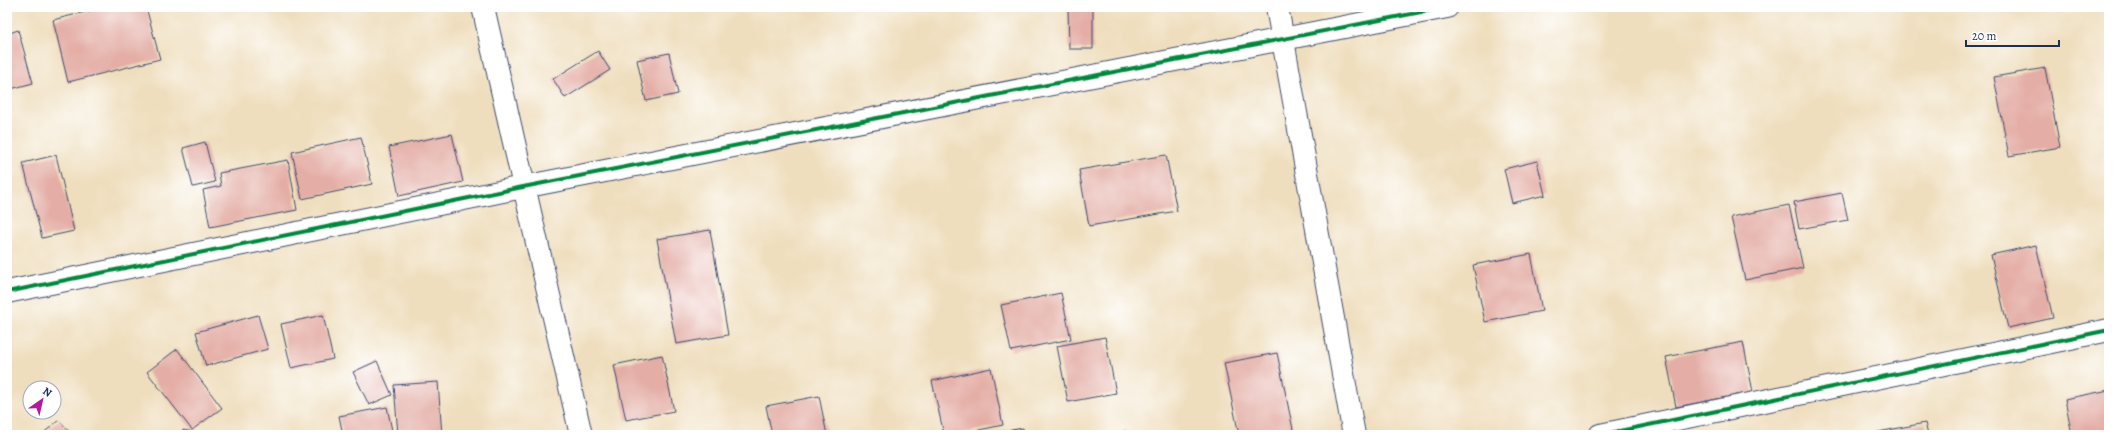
<svg xmlns="http://www.w3.org/2000/svg" width="2116" height="442" font-family="Alegreya,serif">
  <rect width="100%" height="100%" fill="#fff"/>
  <filter id="ink" filterUnits="userSpaceOnUse"><feTurbulence type="fractalNoise" baseFrequency=".025" numOctaves="2"/><feDisplacementMap in="SourceGraphic" scale="8" xChannelSelector="R" yChannelSelector="G"/><feConvolveMatrix kernelMatrix="1 2 1 2 8 2 1 2 1" color-interpolation-filters="sRGB"/></filter>
  <filter id="wash" filterUnits="userSpaceOnUse"><feTurbulence type="fractalNoise" baseFrequency=".012" numOctaves="4" result="noise"/><feDisplacementMap in="SourceGraphic" scale="16" xChannelSelector="R" yChannelSelector="G"/><feGaussianBlur stdDeviation="0.9" result="paint"/><feColorMatrix in="noise" values="0 0 0 0 0 0 0 0 0 0 0 0 0 0 0 0 0 1.4 0 .05"/><feComposite in="paint" operator="in"/></filter>
  <g filter="url(#wash)">
    <rect width="100%" height="100%" fill="#efdebd"/>
    <g id="blocks">
      <!-- building -->
      <g fill="#e4aea6">
        <polygon points="105,7 146,7 160,59 68,82 53,20"/>
        <polygon points="1068,7 1093,7 1093,49 1069,49"/>
        <polygon points="18,30 33,83 7,90 7,34"/>
        <polygon points="598,51 610,70 565,98 553,79"/>
        <polygon points="669,53 678,94 646,101 637,60"/>
        <polygon points="2045,68 2060,147 2009,156 1994,77"/>
        <polygon points="452,134 463,182 399,196 389,147"/>
        <polygon points="361,137 372,184 302,199 292,152"/>
        <polygon points="205,142 215,182 193,187 183,148"/>
        <polygon points="56,155 74,231 42,238 23,163"/>
        <polygon points="1166,155 1177,211 1089,226 1079,170"/>
        <polygon points="288,160 297,210 210,227 203,190 221,186 219,173"/>
        <polygon points="1537,161 1545,195 1512,203 1504,169"/>
        <polygon points="1842,193 1848,220 1799,229 1794,202"/>
        <polygon points="1789,205 1803,268 1745,280 1731,217"/>
        <polygon points="710,230 728,335 676,344 657,239"/>
        <polygon points="2036,245 2053,318 2008,328 1991,255"/>
        <polygon points="1531,254 1542,311 1485,322 1473,265"/>
        <polygon points="1061,293 1071,339 1011,351 1001,305"/>
        <polygon points="258,315 268,349 206,366 196,332"/>
        <polygon points="323,315 333,359 291,368 281,324"/>
        <polygon points="1105,337 1116,393 1068,402 1057,346"/>
        <polygon points="1743,342 1753,392 1676,407 1666,357"/>
        <polygon points="177,349 222,408 192,430 147,372"/>
        <polygon points="1277,353 1294,434 1239,435 1224,363"/>
        <polygon points="662,355 674,411 626,420 614,365"/>
        <polygon points="377,361 392,395 369,405 353,372"/>
        <polygon points="991,368 1003,425 955,435 944,435 932,381"/>
        <polygon points="438,382 442,435 398,435 394,385"/>
        <polygon points="2109,390 2109,435 2072,435 2065,399"/>
        <polygon points="819,396 827,435 772,435 766,406"/>
        <polygon points="387,407 393,435 343,435 339,416"/>
        <polygon points="59,420 72,435 41,435"/>
        <polygon points="1925,423 1928,435 1869,435 1868,434"/>
        <polygon points="1023,428 1024,435 989,435 989,434"/>
        <polygon points="183,430 204,434 204,435 182,435"/>
        <polygon points="1126,431 1127,435 1110,435 1110,434"/>
      </g>
    </g>
  </g>
  <g filter="url(#ink)">
    <use href="#blocks" fill-opacity="0" stroke="#3b496c" stroke-width="1"/>
    <g fill="none" stroke-linecap="round" stroke-linejoin="round">
      <!-- street casing -->
      <g stroke="#3b496c" stroke-width="24">
        <g id="street">
          <polyline points="483,7 581,435"/>
          <polyline points="1277,7 1354,435"/>
          <polyline points="7,292 523,187 1447,7"/>
          <polyline points="1600,435 2109,330"/>
        </g>
      </g>
      <!-- street -->
      <use href="#street" stroke="#fff" stroke-width="22"/>
      <!-- cycleway casing -->
      <g stroke="#fff" stroke-width="6">
        <g id="cycleway">
          <polyline points="7,292 523,187 1447,7"/>
          <polyline points="1600,435 2109,330"/>
        </g>
      </g>
      <!-- cycleway -->
      <use href="#cycleway" stroke="#00873e" stroke-width="4"/>
    </g>
  </g>
  <!-- margin -->
  <rect width="2116" height="442" fill="none" stroke="#fff" stroke-width="24"/>
  <!-- north arrow -->
  <g transform="translate(42 400) rotate(34)"><circle r="19" fill="#ffffff" stroke="#a4acbf"/>
  <path d="M0-3L7 15L0 10L-7 15Z" fill="#b5179e"/>
  <text y="-6" font-size="11" font-weight="bold" text-anchor="middle" fill="#1b2f5e">N</text>
  </g>
  <!-- scale -->
  <path d="M1966 40v6h93v-6" fill="none" stroke="#1b2f5e" stroke-width="2"/>
  <text x="1972" y="40" font-size="12" fill="#1b2f5e" stroke="#ffffff" stroke-width="3" paint-order="stroke">20 m</text>
</svg>
